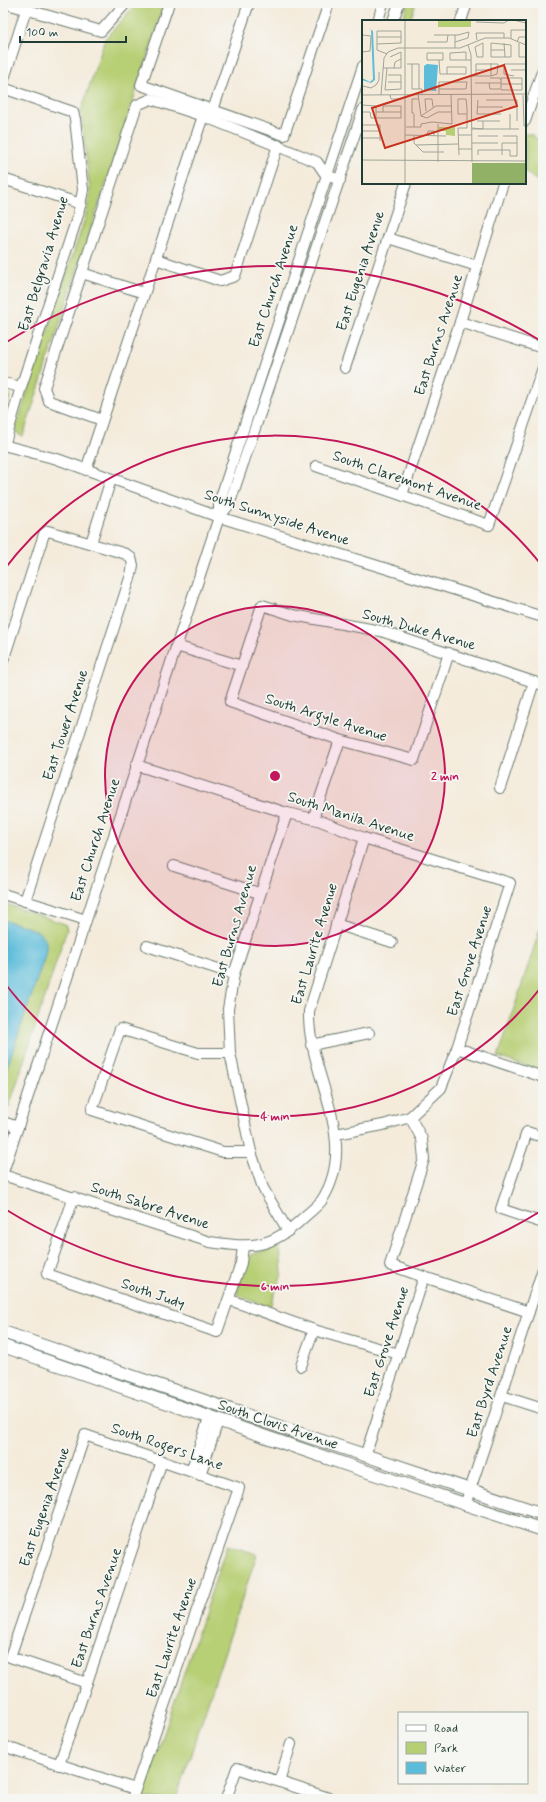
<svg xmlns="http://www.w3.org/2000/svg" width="546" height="1802" font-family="Mynerve,sans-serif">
  <rect width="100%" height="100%" fill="#f6f6f2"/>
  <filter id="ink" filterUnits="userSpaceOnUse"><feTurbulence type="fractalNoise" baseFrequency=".025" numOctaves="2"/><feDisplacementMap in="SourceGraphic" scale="8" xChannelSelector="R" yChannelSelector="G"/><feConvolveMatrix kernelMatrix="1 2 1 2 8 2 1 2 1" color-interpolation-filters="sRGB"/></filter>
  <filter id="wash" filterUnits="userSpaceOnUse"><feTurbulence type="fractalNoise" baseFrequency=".012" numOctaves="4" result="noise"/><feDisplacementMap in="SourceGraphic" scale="16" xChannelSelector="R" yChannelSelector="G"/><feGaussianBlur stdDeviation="0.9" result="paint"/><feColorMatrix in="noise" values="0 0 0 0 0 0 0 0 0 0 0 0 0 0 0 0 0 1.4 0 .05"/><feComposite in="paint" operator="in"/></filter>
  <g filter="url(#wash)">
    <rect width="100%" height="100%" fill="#f4ebdb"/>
    <!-- green -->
    <g fill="#b7cf74" stroke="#6b8654">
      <polygon points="137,3 165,3 23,436 19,435 15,429 86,215 90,191 81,111 105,39"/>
      <polygon points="408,3 416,3 410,21 402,21"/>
      <polygon points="525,134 531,134 543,144 543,185 525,172"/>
      <polygon points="7,391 10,396 3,418 3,403"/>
      <polygon points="3,903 65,924 67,929 9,1107 3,1110"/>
      <polygon points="543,920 543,1072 498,1057"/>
      <polygon points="280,1246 282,1274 270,1307 239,1296 237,1293 246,1258 254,1254"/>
      <polygon points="227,1545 257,1554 176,1799 142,1799"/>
    </g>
    <!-- water -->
    <path fill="#5cbcda" stroke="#3e7c87" d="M3,920C15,924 44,928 46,943C47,947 45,952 45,956L3,1079Z"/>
  </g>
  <g filter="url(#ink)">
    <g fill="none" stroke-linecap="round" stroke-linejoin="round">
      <!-- minor casing -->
      <g stroke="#6a7a6e" stroke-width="12">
        <g id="minor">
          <polyline points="4,3 101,31 126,3"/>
          <polyline points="169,3 141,85 284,135 329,3"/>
          <polyline points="378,21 383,3"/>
          <polyline points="393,21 399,3"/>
          <polyline points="461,21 467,3"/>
          <polyline points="3,82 26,10"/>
          <polyline points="3,88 73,112 75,119 83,190 78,215 21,387 4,446"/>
          <polyline points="213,110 249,3"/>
          <polyline points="525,121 543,69"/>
          <polyline points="3,179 81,204"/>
          <polyline points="388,238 477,266"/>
          <polyline points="156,259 220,281 235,276 278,145"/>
          <polyline points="82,273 144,293"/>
          <polyline points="460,322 543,348"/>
          <polyline points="345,368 406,183"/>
          <polyline points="3,383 21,387"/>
          <polyline points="102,420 49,401 44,388 137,105 151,99 203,116 317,162 326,175 340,180"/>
          <polyline points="3,445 57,459 219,517 543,617"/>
          <polyline points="316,466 489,525 543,368"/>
          <polyline points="86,470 203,116"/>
          <polyline points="402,495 460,322 503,183"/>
          <polyline points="219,517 229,505 363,110"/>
          <polyline points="91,543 111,479"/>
          <polyline points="176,646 242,666"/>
          <polyline points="449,653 414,760 340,740 230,702 262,605 293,615 381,631 543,685"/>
          <polyline points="3,661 44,534 48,531 126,554 131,558 133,565 131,575 25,901"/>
          <polyline points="136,765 287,813 318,820 364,838 510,883 457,1048 441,1088 410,1117 383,1125 336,1134"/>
          <polyline points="500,788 534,682"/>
          <polyline points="287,813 234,974 228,1009 230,1053 251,1152 263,1188 288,1231"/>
          <polyline points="313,819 340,740"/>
          <polyline points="174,866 259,893"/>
          <polyline points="3,894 86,920"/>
          <polyline points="336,924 392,942"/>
          <polyline points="147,946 234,974"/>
          <polyline points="311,1045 369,1033"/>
          <polyline points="457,1048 543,1077"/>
          <polyline points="230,1053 198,1053 120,1029 92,1110 223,1152 251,1152"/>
          <polyline points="3,1122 18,1127"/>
          <polyline points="543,1137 527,1132 501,1209 543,1223"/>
          <polyline points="3,1172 219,517 219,503 363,66"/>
          <path d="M3,1175L210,1242C252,1248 270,1249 302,1219C308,1213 317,1207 322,1200C361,1139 307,1075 309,1011L364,838"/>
          <polyline points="74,1197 47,1274 217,1332 241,1263 243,1247"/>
          <polyline points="424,1277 529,1312"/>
          <polyline points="230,1300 314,1330 399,1354"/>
          <polyline points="301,1366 314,1330"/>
          <polyline points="502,1396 543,1409"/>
          <polyline points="365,1456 424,1277 390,1265 424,1159 422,1139 410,1117"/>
          <polyline points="191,1471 209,1418"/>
          <polyline points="200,1475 218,1421"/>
          <polyline points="465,1505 543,1269"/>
          <polyline points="87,1683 10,1657 85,1435 239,1488 132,1799"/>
          <polyline points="3,1746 135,1789"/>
          <polyline points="59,1765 162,1461"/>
          <polyline points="279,1782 291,1744"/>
          <polyline points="226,1799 237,1768 332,1799"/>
        </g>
      </g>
      <!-- major casing -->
      <g stroke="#6a7a6e" stroke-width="14">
        <g id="major">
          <polyline points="3,1332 310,1437 543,1514"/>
          <polyline points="3,1346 356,1468 543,1530"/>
        </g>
      </g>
      <!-- minor -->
      <use href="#minor" stroke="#fff" stroke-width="10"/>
      <!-- major -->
      <use href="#major" stroke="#fff" stroke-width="12"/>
    </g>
  </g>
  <!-- distance rings -->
  <circle cx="275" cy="776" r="170" fill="#c2185b" fill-opacity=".12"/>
  <g fill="none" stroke="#c2185b" stroke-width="2">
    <circle cx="275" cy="776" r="170"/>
    <path d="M543 985A340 340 0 0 1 3 981M3 571A340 340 0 0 1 543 567"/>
    <path d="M541 1211A510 510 0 0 1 5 1209M5 343A510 510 0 0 1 541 341"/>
  </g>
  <g text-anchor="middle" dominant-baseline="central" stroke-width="3.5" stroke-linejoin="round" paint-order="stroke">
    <!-- street labels -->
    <g font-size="15" fill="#1f3d34" stroke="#f6f6f2">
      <text transform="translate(44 264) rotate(-73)">East Belgravia Avenue</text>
      <text transform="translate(361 271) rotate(-72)">East Eugenia Avenue</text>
      <text transform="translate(274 286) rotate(-72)">East Church Avenue</text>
      <text transform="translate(439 335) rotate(-72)">East Burns Avenue</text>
      <text transform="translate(407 481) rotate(19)">South Claremont Avenue</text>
      <text transform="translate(277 518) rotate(18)">South Sunnyside Avenue</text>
      <text transform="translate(419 630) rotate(16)">South Duke Avenue</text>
      <text transform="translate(326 718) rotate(18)">South Argyle Avenue</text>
      <text transform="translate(66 725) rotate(-72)">East Tower Avenue</text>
      <text transform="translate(351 817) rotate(18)">South Manila Avenue</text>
      <text transform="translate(96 840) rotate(-72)">East Church Avenue</text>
      <text transform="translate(235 926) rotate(-74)">East Burns Avenue</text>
      <text transform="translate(315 944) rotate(-73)">East Laurite Avenue</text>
      <text transform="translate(470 961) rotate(-72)">East Grove Avenue</text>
      <text transform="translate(150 1206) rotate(18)">South Sabre Avenue</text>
      <text transform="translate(153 1294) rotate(19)">South Judy</text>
      <text transform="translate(387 1342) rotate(-72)">East Grove Avenue</text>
      <text transform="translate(490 1382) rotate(-72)">East Byrd Avenue</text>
      <text transform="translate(278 1425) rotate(19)">South Clovis Avenue</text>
      <text transform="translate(167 1447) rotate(19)">South Rogers Lane</text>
      <text transform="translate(45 1507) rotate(-71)">East Eugenia Avenue</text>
      <text transform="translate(97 1608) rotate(-71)">East Burns Avenue</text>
      <text transform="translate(172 1638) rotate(-71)">East Laurite Avenue</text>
    </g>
  </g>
  <!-- overview -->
  <g transform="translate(362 20)">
    <rect width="164" height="164" fill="#f4ebdb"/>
    <path d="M76,0H109V7H76ZM77,107H93V116L84,115V111H77Z" fill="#b7cf74"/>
    <path d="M110,143H164V164H110Z" fill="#91b266"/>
    <path d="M6,8L11,11L13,60L9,63L0,60V58L8,62L11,59L9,10ZM65,44L76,45L74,71L62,70V46Z" fill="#5cbcda"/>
    <path fill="none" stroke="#9fa598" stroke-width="1" d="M53,0H75M151,0L164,3M114,2L142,3L147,0M0,15L9,16L8,31L0,32M72,15H96L107,12L106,18L93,22M15,17H39M149,19V10H164M115,20L114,13H142V18M65,22H85L86,15M155,22L157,17H164M121,23V37H115L113,27ZM129,23L149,25V37H129ZM142,23L143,37M157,23V37H164M15,24L39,23V11H15V30L25,34M106,25L109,35L110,142M93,28V15M129,30H142M65,33H81V40H65ZM77,40L78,54H104V47H85V54M104,40V32L88,33V40H109M129,43V56M45,44H57V69M50,44V69H60V74M21,48H39V32L28,37M25,48L23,70L39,69V55H26M32,48L33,42L39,39M114,50H129M149,50H164M110,56H129L135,54L136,44H114V56M152,56L142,54V44H164M128,58H138L139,60M139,58H160V70H139ZM26,62H39M113,63H139M127,63L128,69H138M139,64H160M0,68L1,66L9,68L14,65L17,60V52M77,69H104L105,62H77V74M56,74L59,96M0,75L164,74M19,75L22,38L26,32L36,28H98L123,18H147L164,25M28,75L29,79H39M161,75L162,106H164M116,80L115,94H139M124,80H155V101M0,85L14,86V98M116,87H141M64,91L63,79H70L71,87M0,92H8L9,98H39V86H21V92M14,92H39M52,93H50V79H56M52,94V107M148,94V109M59,96L74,86H90M59,96L65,98L76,92H89M115,101H138M121,101V109H157M0,105H18V121M44,107H59V104L70,102L90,104L89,74M110,108L121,109H110M0,111H18M43,115L84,116M96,115H110M52,116V123L61,132H82M65,116L66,111H72V116M116,116H136M0,118H18M110,123H136M54,125L96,124M96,129H110M97,135L96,108H105V88L104,79H96V94H105M116,135V130H148V136H155V116H141M140,135V123H155M0,140L164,141M76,142V104M43,164V0"/>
    <path fill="#c8321e" fill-opacity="0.15" stroke="#c8321e" stroke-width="2" d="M142,45L155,86L23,128L10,88Z"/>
    <rect width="164" height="164" fill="none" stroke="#1f3d34" stroke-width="2"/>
  </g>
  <circle cx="275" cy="776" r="6" fill="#c2185b" stroke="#f6f6f2" stroke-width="2"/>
  <g font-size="12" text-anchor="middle" font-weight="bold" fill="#c2185b" stroke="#f6f6f2" stroke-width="3.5" stroke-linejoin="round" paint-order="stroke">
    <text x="445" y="780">2 min</text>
    <text x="275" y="1120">4 min</text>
    <text x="275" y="1290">6 min</text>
  </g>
  <!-- margin -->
  <rect width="546" height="1802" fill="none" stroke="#f6f6f2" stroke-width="16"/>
  <!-- legend -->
  <rect x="398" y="1712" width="130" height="72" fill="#f6f6f2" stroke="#a0aca6"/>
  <rect x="406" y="1725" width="20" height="6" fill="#ffffff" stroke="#a0aca6"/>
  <text x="434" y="1732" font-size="12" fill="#1f3d34">Road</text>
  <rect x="406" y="1742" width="20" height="12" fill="#b7cf74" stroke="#a0aca6"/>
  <text x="434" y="1752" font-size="12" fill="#1f3d34">Park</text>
  <rect x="406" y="1762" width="20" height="12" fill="#5cbcda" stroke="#a0aca6"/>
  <text x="434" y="1772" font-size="12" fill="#1f3d34">Water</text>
  <!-- scale -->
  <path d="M20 36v6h106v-6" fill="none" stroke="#1f3d34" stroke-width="2"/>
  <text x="26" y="36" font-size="12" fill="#1f3d34" stroke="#f6f6f2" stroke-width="3" paint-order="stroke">100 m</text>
</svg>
